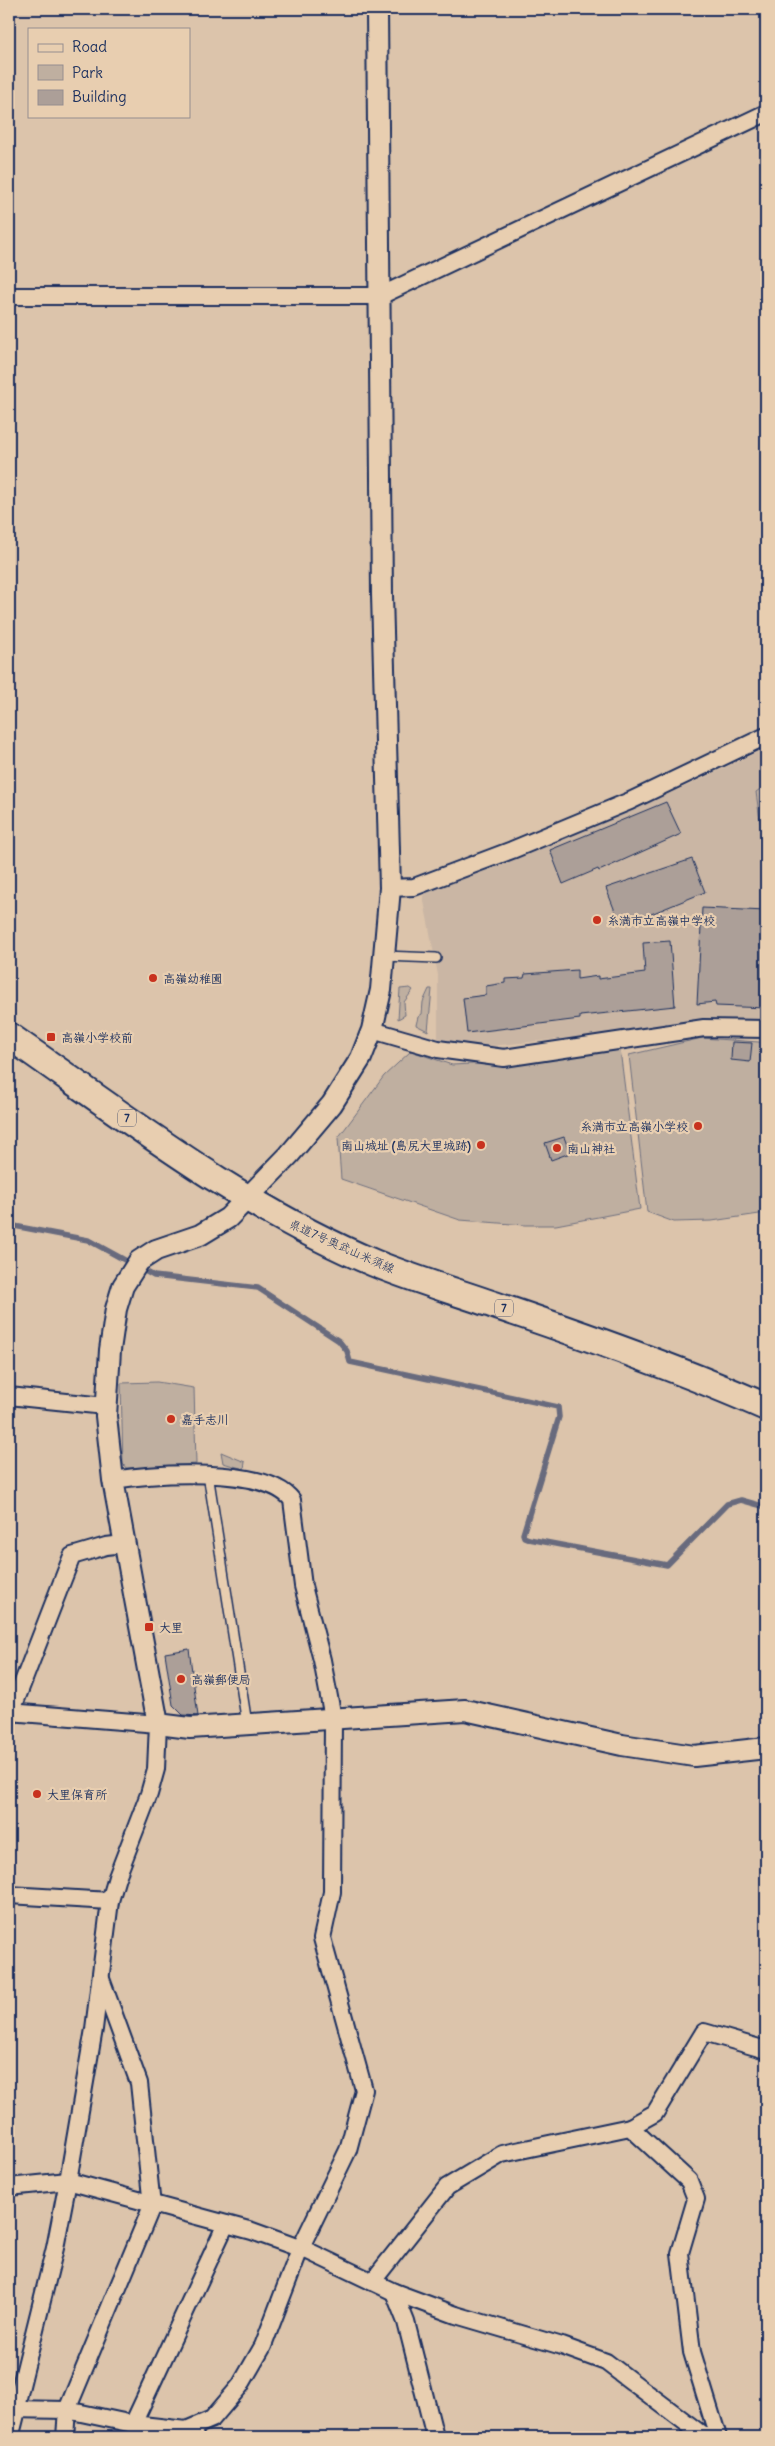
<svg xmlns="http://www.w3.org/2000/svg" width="775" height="2446" font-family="Delius,'Klee One',sans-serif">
  <rect width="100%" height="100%" fill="#dcc4ab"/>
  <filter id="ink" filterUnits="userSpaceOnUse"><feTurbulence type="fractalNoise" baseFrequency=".02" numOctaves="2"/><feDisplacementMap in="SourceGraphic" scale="10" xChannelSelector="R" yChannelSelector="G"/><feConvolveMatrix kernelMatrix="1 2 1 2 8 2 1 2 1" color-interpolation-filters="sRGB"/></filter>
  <g filter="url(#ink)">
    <!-- built -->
    <polygon fill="#cab6a4" points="766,748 766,1024 603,1039 591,1036 469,1048 438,1038 438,975 423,896 429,890 539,850 689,785"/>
    <!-- green -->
    <g fill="#bfafa0" stroke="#6d6f7f">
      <polygon points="766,785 766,864 756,792"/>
      <polygon points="410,988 413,990 404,1002 405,1015 398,1019 400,989"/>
      <polygon points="429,989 432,989 428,1031 416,1025 418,1017 422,1014 423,1002"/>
      <polygon points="702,1038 759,1042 766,1046 766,1213 712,1221 674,1222 647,1212 629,1055"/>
      <polygon points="620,1050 640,1209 556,1225 525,1225 460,1220 341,1179 338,1138 384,1076 411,1051 452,1065 531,1061"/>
      <polygon points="157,1382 194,1388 196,1464 126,1468 123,1464 121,1383"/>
      <polygon points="221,1452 245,1462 244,1469 223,1463"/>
    </g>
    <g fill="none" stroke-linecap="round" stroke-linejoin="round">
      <!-- stream -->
      <polyline stroke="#676a7d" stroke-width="5.5" points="9,1225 88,1240 154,1276 258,1288 339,1341 347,1351 350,1362 558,1407 559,1417 523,1534 524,1537 529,1539 667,1565 727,1504 741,1500 766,1507"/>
    </g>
    <!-- building -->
    <g fill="#ac9f98" stroke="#1b2f5e">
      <polygon points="666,802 681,834 599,871 598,869 563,884 550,850"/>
      <polygon points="692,859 705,892 629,923 620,924 606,888"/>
      <polygon points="702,908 766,911 766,1008 716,1006 715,1002 697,1004"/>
      <polygon points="670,941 675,1006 580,1016 580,1019 467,1033 463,998 486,995 486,986 505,983 505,979 524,978 525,974 577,970 577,979 598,976 598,979 645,973 643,943"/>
      <polygon points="732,1042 752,1043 750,1062 731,1060"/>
      <polygon points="564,1137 570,1153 551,1160 545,1143"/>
      <polygon points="189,1649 198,1716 183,1715 173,1705 165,1653"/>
    </g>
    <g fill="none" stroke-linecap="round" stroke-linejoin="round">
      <!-- service casing -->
      <g stroke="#1b2f5e" stroke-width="12">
        <g id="service">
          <polyline points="384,956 436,958"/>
          <polyline points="208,1474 247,1724"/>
        </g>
      </g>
      <!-- minor casing -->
      <g stroke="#1b2f5e" stroke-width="20">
        <g id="minor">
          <polyline points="9,296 380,296 766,113"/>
          <polyline points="390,888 414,887 512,850 630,801 766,736"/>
          <polyline points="372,1030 438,1049 504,1058 704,1028 766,1029"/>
          <polyline points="9,1396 105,1406"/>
          <path d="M113,1480C152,1474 266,1465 292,1500L303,1586L322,1660L333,1718L332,1892L322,1938L364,2090L348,2150L300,2249L263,2346L240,2386L212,2419L186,2430"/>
          <polyline points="9,1712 158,1724 156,1769 149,1794 117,1877 110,1901 94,2029 68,2181 55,2248 15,2410"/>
          <polyline points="9,1718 72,1556 106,1546 124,1544"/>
          <polyline points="9,1895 110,1901"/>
          <polyline points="630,2127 655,2113 704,2032 766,2050"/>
          <polyline points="9,2187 68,2181 252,2231 310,2252 394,2292 456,2315 562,2346 606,2362 705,2437"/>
          <polyline points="372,2282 447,2187 502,2154 630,2127 689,2181 696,2199 680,2253 692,2352 718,2437"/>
          <polyline points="394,2292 406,2322 435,2437"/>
          <polyline points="9,2409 67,2410 133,2424 186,2430 195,2436"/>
          <polyline points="133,2424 226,2224"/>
          <polyline points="65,2437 67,2410 152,2206 139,2083 101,1979"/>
        </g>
      </g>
      <!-- tertiary casing -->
      <g stroke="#1b2f5e" stroke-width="24">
        <g id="tertiary">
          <polyline points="377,9 382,595 390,888 381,990 372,1030 361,1058 332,1104 289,1155 228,1218 200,1235 156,1250 139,1261 123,1286 116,1309 110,1350 106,1416 113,1480 158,1724 190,1728 465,1710 622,1745 694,1756 766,1748"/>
          <polyline points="9,2434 15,2410"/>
        </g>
      </g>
      <!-- primary casing -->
      <g stroke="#1b2f5e" stroke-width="30">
        <path id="primary" d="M9,1036C127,1118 241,1207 374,1263C416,1280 460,1293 503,1308C592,1338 680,1369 766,1407"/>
      </g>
      <!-- service -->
      <use href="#service" stroke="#e8ceb0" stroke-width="9"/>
      <!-- minor -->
      <use href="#minor" stroke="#e8ceb0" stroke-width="16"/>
      <!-- tertiary -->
      <use href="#tertiary" stroke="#e8ceb0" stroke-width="20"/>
      <!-- primary -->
      <use href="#primary" stroke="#e8ceb0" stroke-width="26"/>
    </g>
  </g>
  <!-- markers -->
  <g fill="#c8321e" stroke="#e8ceb0" stroke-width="2">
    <circle cx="597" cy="920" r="5"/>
    <circle cx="153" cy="978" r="5"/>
    <rect x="46" y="1032" width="10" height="10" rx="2.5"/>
    <circle cx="698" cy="1126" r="5"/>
    <circle cx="481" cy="1145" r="5"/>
    <circle cx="557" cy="1148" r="5"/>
    <circle cx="171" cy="1419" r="5"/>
    <rect x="144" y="1622" width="10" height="10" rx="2.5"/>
    <circle cx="181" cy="1679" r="5"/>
    <circle cx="37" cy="1794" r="5"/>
  </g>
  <g text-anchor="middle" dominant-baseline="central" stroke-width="4.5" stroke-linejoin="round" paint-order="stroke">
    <!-- shield labels -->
    <g fill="#e8ceb0" stroke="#585f77" stroke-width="1">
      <rect x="118" y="1109.5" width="18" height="17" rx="4"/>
      <rect x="495" y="1299.5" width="18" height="17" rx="4"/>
    </g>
    <g font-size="11" font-weight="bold" fill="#1b2f5e">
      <text x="127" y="1118">7</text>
      <text x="504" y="1308">7</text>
    </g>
    <!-- poi labels -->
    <g font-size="12" font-weight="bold" fill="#1b2f5e" stroke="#e8ceb0" text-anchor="start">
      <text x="607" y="920">糸満市立高嶺中学校</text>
      <text x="163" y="978">高嶺幼稚園</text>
      <text x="61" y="1037">高嶺小学校前</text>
      <text x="688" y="1126" text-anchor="end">糸満市立高嶺小学校</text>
      <text x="471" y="1145" text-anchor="end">南山城址 (島尻大里城跡)</text>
      <text x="567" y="1148">南山神社</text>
      <text x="181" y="1419">嘉手志川</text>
      <text x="159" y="1627">大里</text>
      <text x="191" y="1679">高嶺郵便局</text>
      <text x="47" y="1794">大里保育所</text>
    </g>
    <!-- street labels -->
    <g font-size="12" fill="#1b2f5e" stroke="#e8ceb0">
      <text transform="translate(342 1246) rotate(24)">県道7号奥武山米須線</text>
    </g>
  </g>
  <!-- margin -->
  <rect width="775" height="2446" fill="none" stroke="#e8ceb0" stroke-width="30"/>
  <rect x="15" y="15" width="745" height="2416" fill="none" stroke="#1b2f5e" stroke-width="2" filter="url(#ink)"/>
  <!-- legend -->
  <rect x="28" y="28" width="162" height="90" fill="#e8ceb0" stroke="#968e8f"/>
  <rect x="38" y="44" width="25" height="8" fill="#e8ceb0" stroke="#968e8f"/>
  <text x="72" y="52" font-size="15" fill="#1b2f5e">Road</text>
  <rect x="38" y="65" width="25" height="15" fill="#bfafa0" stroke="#968e8f"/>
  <text x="72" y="78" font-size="15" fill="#1b2f5e">Park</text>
  <rect x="38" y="90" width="25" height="15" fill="#ac9f98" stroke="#968e8f"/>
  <text x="72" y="102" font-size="15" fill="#1b2f5e">Building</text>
</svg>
